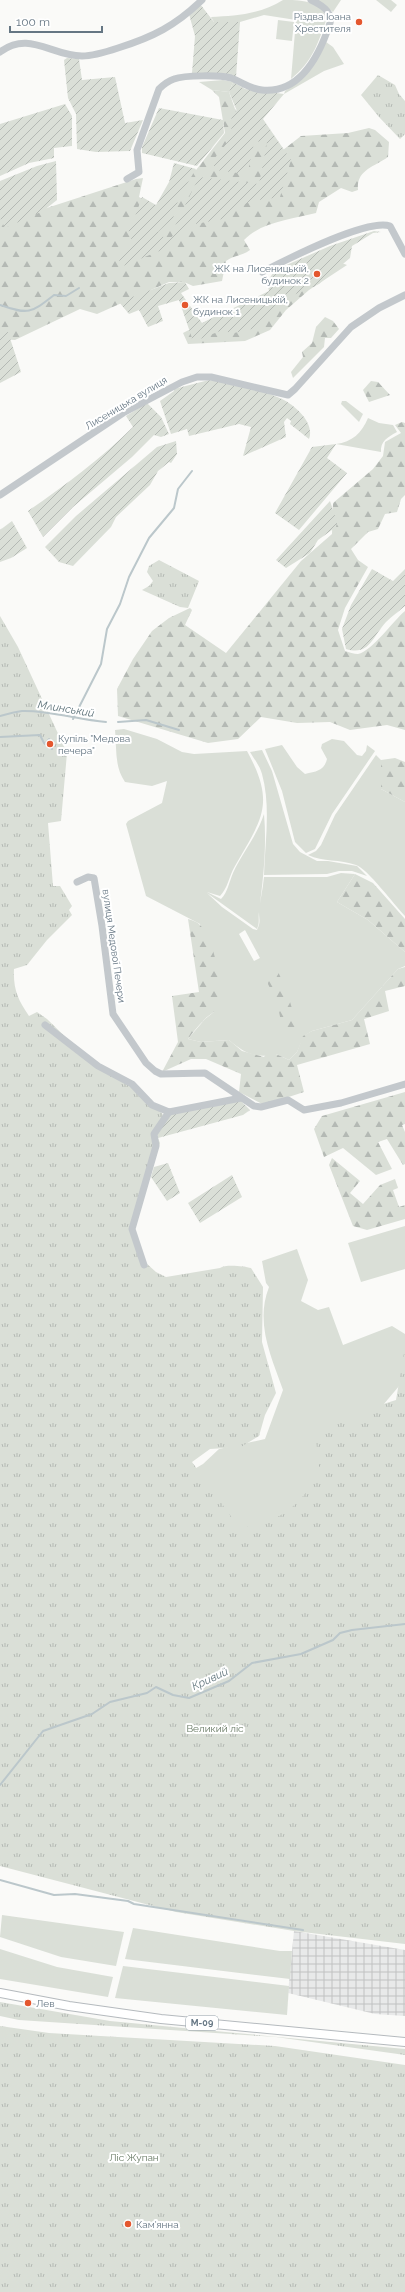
<svg xmlns="http://www.w3.org/2000/svg" width="405" height="2292" font-family="Raleway,sans-serif">
  <defs>
    <pattern id="industrial-grid" width="8" height="8" patternUnits="userSpaceOnUse"><rect width="8" height="8" fill="#e8e9e9"/><path d="M0 4h8M4 0v8" fill="none" stroke="#c0c1c2"/></pattern>
    <pattern id="forest-firs" width="22" height="20" patternUnits="userSpaceOnUse"><rect width="22" height="20" fill="#dadfd7"/><path d="M5 1l3.5 6h-7zM16 11l3.5 6h-7z" fill="#b4b9b4"/></pattern>
    <pattern id="park-tufts" width="24" height="20" patternUnits="userSpaceOnUse"><rect width="24" height="20" fill="#dadfd7"/><path d="M3 7l-1-3M5 7V3M7 7l1-3M15 17l-1-3M17 17v-4M19 17l1-3" fill="none" stroke="#b4b9b4"/></pattern>
    <pattern id="garden-furrows" width="10" height="10" patternUnits="userSpaceOnUse"><rect width="10" height="10" fill="#dadfd7"/><path d="M-1 1l2-2M0 10L10 0M9 11l2-2" fill="none" stroke="#b4b9b4"/></pattern>
  </defs>
  <rect width="100%" height="100%" fill="#fafaf8"/>
  <!-- industrial -->
  <polygon fill="url(#industrial-grid)" points="294,1931 405,1950 405,2016 375,2014 288,1993"/>
  <!-- grass -->
  <g fill="#dadfd7" fill-rule="evenodd">
    <path d="M283,0C299,0 320,0 327,18C318,43 313,61 291,79L296,20L264,15L240,22H214L211,17C236,16 261,14 283,0Z"/>
    <polygon points="318,0 341,0 333,12"/>
    <polygon points="376,0 391,0 397,5 391,12"/>
    <polygon points="278,20 294,22 292,41 276,39"/>
    <polygon points="326,42 333,47 344,64 324,71 284,94 285,91 301,80"/>
    <polygon points="223,80 233,82 229,92 212,90 199,82"/>
    <polygon points="342,401 346,401 363,414 359,422 341,404"/>
    <path d="M368,418L379,423L393,425L397,432C388,437 380,441 381,452L336,444C352,442 362,433 368,418Z"/>
    <path d="M124,729L157,739L182,752L194,754L247,751C276,804 262,819 235,866C229,876 228,888 220,896L207,892L221,899C228,892 229,882 233,873C242,853 257,836 264,814C267,847 263,880 259,912C258,919 260,922 257,929L207,893L222,907L253,929L257,930C261,921 259,921 259,912C260,900 263,889 264,877H327L341,873L355,874L337,902L368,920L405,952V966L398,969L352,1020L312,1031L304,1036L297,1052L289,1060L276,1054C256,1059 244,1053 229,1040L201,1042L188,1039L205,1019L214,1012L200,924L146,896L126,824L128,821L162,803L167,781L152,786L125,782C114,766 117,749 115,730ZM245,930L260,958L254,961L239,934Z"/>
    <path d="M332,739L344,741L357,755L362,756L366,751L367,745L375,751L332,814L315,849L306,853L295,842L282,791L265,749L282,745L297,767L305,774C317,771 324,771 327,759L321,748L322,744Z"/>
    <path d="M262,750L272,771L293,844L300,852L317,861H328L357,866L367,876L352,871H339L327,874L264,875C265,842 271,807 262,774C260,766 254,759 250,752Z"/>
    <path d="M376,755L381,760V789L405,802V916C395,906 367,868 356,865C340,859 323,862 308,855L316,851L321,845L335,815Z"/>
    <polygon points="405,1226 405,1269 361,1282 348,1243"/>
    <path d="M297,1249L308,1280L301,1301L318,1310L329,1307L343,1345L392,1326L405,1334V1379L324,1475L308,1511L217,1538L184,1475L203,1464L219,1449L265,1439L283,1390C271,1356 255,1323 269,1287L266,1283L262,1261Z"/>
    <polygon points="2,1915 124,1932 116,1966 61,1957 0,1937"/>
    <polygon points="133,1928 280,1951 292,1951 290,1979 125,1959"/>
    <polygon points="0,1949 57,1967 113,1977 108,1997 0,1979"/>
    <polygon points="123,1966 289,1986 287,2015 115,1998"/>
  </g>
  <!-- forest -->
  <g fill="url(#forest-firs)">
    <path d="M212,90L229,92L235,109L278,143L283,150L301,136L348,133L369,128L375,130L389,142L388,157C374,167 356,170 358,190L352,192L341,188L319,202L316,213C292,219 261,222 244,240L250,250C242,256 234,255 226,261L222,281L193,286L184,282H169L97,314L80,309L15,340L0,339V212L16,218L136,179L143,178L139,197L157,207L171,183L175,165L196,170L225,133L219,97Z"/>
    <polygon points="334,260 347,265 309,290 286,310 270,330 245,341 188,344 183,333 214,317 243,314"/>
    <polygon points="325,317 333,321 339,329 331,338 325,338 324,347 293,378 291,372 303,357 302,352 312,343 316,327"/>
    <polygon points="371,381 378,382 390,395 369,402 363,390"/>
    <path d="M402,422L405,423V495L401,499L397,512L385,514L378,529L368,532L351,549L358,560L368,567L345,608L338,630L345,651C349,652 354,654 358,654C372,651 393,621 405,611V730L387,725L350,730L330,722L297,723L261,717L238,739L208,743L118,716L117,689L133,659L152,631L169,618L190,608L192,610L185,625L226,653L301,561L332,534L333,503L373,469L383,456L385,442L401,433L395,425Z"/>
    <polygon points="395,758 405,762 405,802 381,789 381,760"/>
    <polygon points="355,874 373,883 405,919 405,952 368,920 337,902"/>
    <path d="M188,919C192,920 197,922 199,924C215,939 225,991 215,1010C213,1014 207,1016 204,1020C198,1026 193,1032 188,1039L201,1042L229,1040L242,1051L264,1057L271,1047L276,1054L289,1060L297,1052L303,1036L312,1031L352,1020L398,969L405,967V986L385,991L389,1011L364,1019L370,1044L297,1065L304,1092L264,1105L239,1092L241,1074L206,1059H191L162,1072L178,1042L172,996L199,992Z"/>
    <path d="M272,969L277,970C286,987 293,1008 296,1027L289,1036L283,1031L277,1002L268,984L269,973Z"/>
    <polygon points="405,1092 405,1124 402,1125 405,1132 405,1164 403,1165 387,1139 378,1142 392,1169 376,1175 343,1148 324,1157 314,1129 322,1116"/>
    <polygon points="332,1158 360,1181 350,1193 363,1204 380,1185 395,1179 398,1188 393,1190 399,1207 405,1205 405,1219 367,1230 353,1226 329,1165"/>
  </g>
  <!-- park -->
  <g fill="url(#park-tufts)">
    <polygon points="378,75 395,85 399,94 405,101 405,134 400,139 379,117 361,95"/>
    <polygon points="159,560 199,581 188,608 180,607 142,590 149,586 153,581 147,572 149,566"/>
    <path d="M0,616L18,647L67,753L61,821L48,823L53,886H60L72,906L69,910L72,915L47,940L27,965L14,969C13,989 18,1000 29,1016L37,1012L47,1019L83,1054L133,1083L156,1105L166,1119L157,1136L160,1143L134,1228L146,1263L156,1272L166,1277L220,1268C225,1264 244,1266 251,1268L263,1287L262,1342L276,1393L265,1415L259,1436L241,1447L210,1449L192,1462L240,1529C256,1524 277,1520 290,1509C302,1499 311,1486 320,1474L316,1441L328,1424L355,1419L377,1406L396,1400L405,1347V1944L294,1931L176,1912L0,1866Z"/>
    <polygon points="0,2002 110,2021 405,2049 405,2055 276,2037 19,2020 0,2016"/>
    <polygon points="0,2026 49,2033 275,2046 405,2065 405,2292 0,2292"/>
  </g>
  <!-- garden -->
  <g fill="url(#garden-furrows)">
    <polygon points="200,4 214,22 240,22 236,77 220,73 192,73 195,36 189,14"/>
    <polygon points="67,58 79,59 82,80 115,77 125,123 143,120 130,151 96,152 77,149 76,114 68,98 64,60"/>
    <path d="M233,82L245,89L284,94L263,119L291,160L280,197C262,200 238,200 228,218L190,225L175,242L164,249L123,266L117,257L132,241L128,229L132,225L142,197L156,205L169,182L174,163L196,169L179,197L173,218L158,232L168,241L177,231L175,226L199,177L259,184L267,143L261,144L255,138L248,171L245,174L216,170L212,161C227,144 234,137 231,114L237,111L229,92Z"/>
    <polygon points="65,104 72,116 72,146 54,148 54,158 29,163 0,176 0,124"/>
    <polygon points="159,108 223,120 224,133 197,166 142,153 142,147"/>
    <polygon points="56,161 57,200 43,211 5,228 0,218 0,181 37,166"/>
    <polygon points="374,231 381,232 373,233 352,246 350,258 319,284 291,296 260,327 234,333 220,331 190,343 192,338 179,300 158,306 163,321 148,327 139,310 129,314 119,302 169,283 185,282 189,289 181,293 202,323 269,291 267,282 275,270 330,246"/>
    <polygon points="8,332 21,372 0,383 0,334"/>
    <path d="M209,380C229,383 264,390 282,399C296,406 315,423 309,439L290,424L291,421L287,418L284,422L286,437L243,456L251,427L239,424L189,436L187,429L171,434L160,401L174,391V389Z"/>
    <path d="M147,403L161,417L169,434L161,437L154,435L132,457L73,507L43,537L28,511C64,486 101,459 133,427L126,416Z"/>
    <polygon points="176,441 177,454 171,463 169,462 158,471 150,485 116,517 111,527 73,566 59,562 45,547 76,516 157,447"/>
    <polygon points="336,444 327,458 347,473 299,530 275,513 312,447"/>
    <polygon points="330,501 337,522 336,527 318,540 310,553 286,568 276,560"/>
    <polygon points="12,521 27,548 11,558 0,562 0,530"/>
    <path d="M372,569L393,581L405,569V606C399,611 392,616 386,622C372,637 370,656 346,649L342,629L351,605Z"/>
    <polygon points="241,1101 250,1110 243,1115 158,1138 157,1133 171,1113"/>
    <polygon points="168,1163 180,1193 167,1201 151,1177 154,1167"/>
    <polygon points="232,1175 242,1197 200,1223 188,1203"/>
  </g>
  <g fill="none" stroke-linecap="round" stroke-linejoin="round">
    <!-- stream -->
    <g stroke="#bbc7cb" stroke-width="2">
      <path d="M0,305C29,315 31,313 54,295L66,296L79,288"/>
      <path d="M0,716C7,714 14,712 22,711C49,710 78,720 106,722"/>
      <polyline points="73,719 101,664 107,629 120,604 129,577 149,538 174,508 178,489 192,471"/>
      <polyline points="118,722 146,720 179,730"/>
      <polyline points="0,737 40,735 44,743 52,749"/>
      <polyline points="45,744 49,739 50,744"/>
      <polyline points="0,1785 43,1731 92,1714 110,1702 147,1693 156,1687 173,1695 189,1698 229,1681 252,1663 301,1654 333,1640 340,1633 352,1630 405,1624"/>
      <polyline points="0,1880 54,1895 75,1894 128,1901 134,1904 303,1930"/>
    </g>
    <!-- major casing -->
    <g stroke="#b5babe" stroke-width="10">
      <polyline id="major" points="0,1993 69,2006 161,2019 405,2042"/>
    </g>
    <!-- minor -->
    <g stroke="#c3c8cc" stroke-width="7">
      <path d="M0,52C29,30 51,56 82,56C94,56 106,52 118,48C153,37 175,26 202,0"/>
      <path d="M127,179L139,172L137,150L159,89C164,84 168,81 174,79C185,75 220,75 231,78C242,82 250,89 262,90C301,94 320,54 330,23C333,12 320,4 311,0"/>
      <path d="M262,272C286,260 367,218 390,226L405,254"/>
      <polyline points="0,495 123,413 182,382 197,377 211,377 288,395 295,389 351,327 379,308 405,295"/>
      <polyline points="77,882 88,877 94,878 102,926 113,1014 146,1063 155,1071 161,1074 205,1073 254,1106 261,1107 288,1100 304,1110 341,1103 405,1084"/>
      <polyline points="45,1025 98,1066 132,1084 152,1105 169,1112 241,1098"/>
      <polyline points="144,1265 132,1229 156,1146 154,1134 169,1112"/>
    </g>
    <!-- major -->
    <use href="#major" stroke="#fff" stroke-width="8"/>
  </g>
  <!-- markers -->
  <g fill="#e4572e" stroke="#fff" stroke-width="1.5">
    <circle cx="359" cy="22" r="4"/>
    <circle cx="317" cy="274" r="4"/>
    <circle cx="185" cy="305" r="4"/>
    <circle cx="50" cy="744" r="4"/>
    <circle cx="28" cy="2003" r="4"/>
    <circle cx="128" cy="2224" r="4"/>
  </g>
  <g text-anchor="middle" dominant-baseline="central" stroke-width="4" stroke-linejoin="round" paint-order="stroke">
    <!-- shield labels -->
    <rect fill="#fff" stroke="#939fa8" stroke-width="1" x="186" y="2016" width="32" height="14" rx="3"/>
    <g font-size="9" font-weight="bold" fill="#657683">
      <text x="202" y="2023">М-09</text>
    </g>
    <!-- poi labels -->
    <g font-size="10" fill="#657683" stroke="#fff" text-anchor="start">
      <text x="351" y="16" text-anchor="end">Різдва Іоана<tspan x="351" dy="12">Хрестителя</tspan></text>
      <text x="309" y="268" text-anchor="end">ЖК на Лисеницькій,<tspan x="309" dy="12">будинок 2</tspan></text>
      <text x="193" y="299">ЖК на Лисеницькій,<tspan x="193" dy="12">будинок 1</tspan></text>
      <text x="58" y="738">Купіль "Медова<tspan x="58" dy="12">печера"</tspan></text>
      <text x="36" y="2003">Лев</text>
      <text x="136" y="2224">Кам'янна</text>
    </g>
    <!-- street labels -->
    <g font-size="10" fill="#657683" stroke="#fff">
      <text transform="translate(126 403) rotate(-31)">Лисеницька вулиця</text>
      <text transform="translate(114 946) rotate(82)">вулиця Медової Печери</text>
    </g>
    <!-- park labels -->
    <g font-size="10" fill="#687a64" stroke="#fff">
      <text x="215" y="1728">Великий ліс</text>
      <text x="134" y="2157">Ліс Жупан</text>
    </g>
    <!-- water labels -->
    <g font-size="11" font-style="italic" fill="#60757c" stroke="#fff">
      <text transform="translate(66 709) rotate(9)">Млинський</text>
      <text transform="translate(210 1679) rotate(-25)">Кривий</text>
    </g>
  </g>
  <!-- scale -->
  <path d="M10 26v6h92v-6" fill="none" stroke="#657683" stroke-width="2"/>
  <text x="16" y="26" font-size="12" fill="#657683" stroke="#ffffff" stroke-width="3" paint-order="stroke">100 m</text>
</svg>
